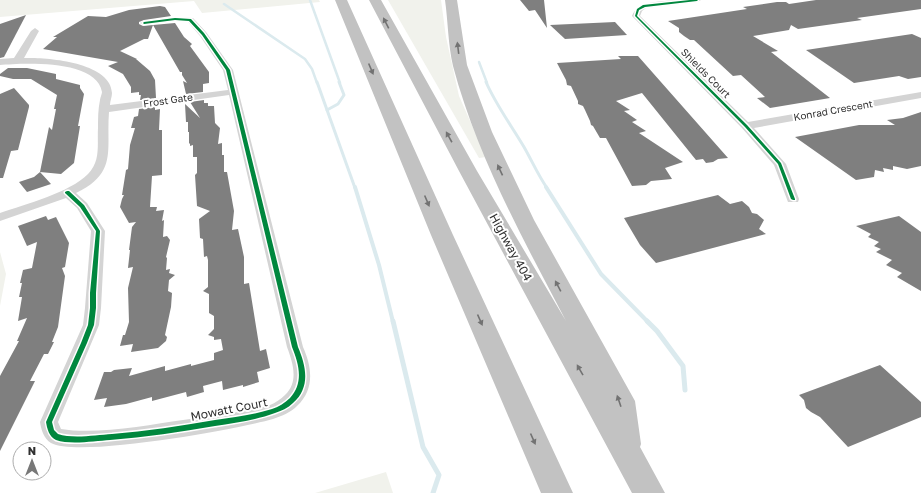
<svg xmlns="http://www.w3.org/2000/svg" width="921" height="493" font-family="'Golos Text',sans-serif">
  <rect width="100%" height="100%" fill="#fff"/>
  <!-- green -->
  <g fill="#f1f2ec">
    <polygon points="0,0 319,0 320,2 202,13 194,1 0,17"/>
    <polygon points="388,0 441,0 446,37 459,96 486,157 479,158"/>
    <polygon points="0,252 6,274 0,306"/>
    <polygon points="386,472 393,493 315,493"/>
  </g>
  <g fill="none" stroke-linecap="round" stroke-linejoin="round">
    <!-- stream-far3 -->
    <g stroke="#dbeaee" stroke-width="2.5">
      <polyline points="310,0 340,83"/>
      <polyline points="224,4 305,59 312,69 317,83"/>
      <polyline points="479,62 487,83"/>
    </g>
    <!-- stream-far2 -->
    <g stroke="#dbeaee" stroke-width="3">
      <polyline points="317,82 355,188"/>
      <path d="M486,82C496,105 511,125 524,147C532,161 538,175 547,188"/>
      <polyline points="327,110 338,104 344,95 339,82"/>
    </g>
    <!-- stream-far1 -->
    <g stroke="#dbeaee" stroke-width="4">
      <polyline points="355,187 379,265 393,322"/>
      <polyline points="546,187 601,274 648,322"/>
    </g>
    <!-- stream -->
    <g stroke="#dbeaee" stroke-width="5">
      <polyline points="393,321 423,447 439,475 433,493"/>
      <polyline points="647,321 657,331 683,366 685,390"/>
    </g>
  </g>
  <!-- building -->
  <g fill="#7f7f7f">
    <polygon points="520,0 544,0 547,28 535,10 529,11"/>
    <polygon points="816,0 921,0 921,9 857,18 862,20 798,29 791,25 789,30 753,36 778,51 771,52 830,98 770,108 757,98 765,97 741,75 733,76 694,40 690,40 684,36 679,32 679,28 668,21 747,9 743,7 777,2 786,2 789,4"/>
    <polygon points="160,6 165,7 171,16 144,20 139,22 139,24 143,26 153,25 148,39 144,39 120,51 137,59 136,59 150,71 155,80 156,98 140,100 141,95 139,95 139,92 131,93 131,87 123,74 108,66 118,62 43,49 57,37 53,37 88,16 106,17 129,10"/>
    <polygon points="26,15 4,57 0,58 0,24"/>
    <polygon points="615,22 627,35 565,39 550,25"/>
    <polygon points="175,23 184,37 192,44 190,46 209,72 209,83 203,84 203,92 186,94 183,81 187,83 182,75 182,72 180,72 153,25"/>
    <polygon points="912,34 921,38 921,77 908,79 899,76 854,83 806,50"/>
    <polygon points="618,56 638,56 728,158 718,159 713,162 706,163 703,159 696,160 642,93 616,101 630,110 624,111 637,120 632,122 646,131 639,133 683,162 665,168 672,179 651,181 646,185 632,186 606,138 600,138 593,126 591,125 590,121 585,110 583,106 578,104 578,101 571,86 567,85 566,80 557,63 621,59"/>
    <polygon points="8,68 27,68 56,74 56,79 80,85 80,88 84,94 78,126 80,126 74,163 61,174 40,172 51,184 27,192 19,182 34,177 40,172 49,127 52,130 56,109 54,109 57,95 31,79 13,79 0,76 0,74"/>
    <polygon points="14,88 29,105 29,107 18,150 11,151 3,178 0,178 0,94"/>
    <polygon points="204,100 204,103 208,103 208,106 214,106 215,123 220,128 218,144 222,143 222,155 224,155 224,172 227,172 234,211 232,230 238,229 244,257 244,284 249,283 260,351 266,349 270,368 257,372 259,382 243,387 243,385 223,390 222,381 203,386 204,392 187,397 186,392 152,401 152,397 126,404 104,407 107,398 94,400 104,372 111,372 114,370 132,368 129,376 165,366 165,371 191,364 191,366 214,360 214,353 223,350 221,339 214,340 214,337 208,335 214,329 214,316 209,313 209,294 203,291 208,287 208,260 207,256 204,257 203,239 200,238 199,219 210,211 197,206 195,175 197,173 197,157 193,157 193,145 190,146 190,144 189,143 189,132 188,132 188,122 186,122 185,104 200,118 190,102"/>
    <polygon points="155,107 155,110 160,109 159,130 162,130 162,175 152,176 150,207 157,207 156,211 164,210 162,221 164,220 163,237 167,236 170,240 166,257 167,258 166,270 170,269 169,273 175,275 169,280 168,291 172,293 171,307 165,335 167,337 166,341 158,348 131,352 133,344 120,346 123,335 125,335 129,322 128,288 133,267 128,268 130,250 129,250 132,227 136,222 129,223 120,207 122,199 124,195 122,195 126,170 128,169 130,145 135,128 131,128 134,117 138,116 139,109"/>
    <polygon points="921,112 921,166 907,169 893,166 893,170 883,168 884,172 875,170 874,177 856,180 795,137 859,125 895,125 887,120 903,118"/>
    <polygon points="718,195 730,204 742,201 749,207 752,213 757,214 764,220 759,229 766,234 656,263 640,245 624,218"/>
    <polygon points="46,216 48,220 56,217 69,243 65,267 62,268 65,276 58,327 52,342 54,342 48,354 44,354 30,381 35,381 0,451 0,376 19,341 17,341 27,318 18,321 22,297 19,297 22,283 20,283 23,270 32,268 37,242 27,246 18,226"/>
    <polygon points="899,216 921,232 921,291 897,277 902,273 886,265 892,260 876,252 881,249 874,246 879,242 868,237 871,234 856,226"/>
    <polygon points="880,365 921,402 921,417 848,447 820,417 811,412 806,408 804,400 799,395"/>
  </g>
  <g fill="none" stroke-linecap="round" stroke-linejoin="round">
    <!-- minor -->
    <g fill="#d4d4d4" fill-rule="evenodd">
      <path d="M677,0H701L697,2L646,8L642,11L640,16L748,122L921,92V98L754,128L786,164L799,199L798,202H788L774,165L742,128L632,16C638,0 661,2 677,0Z"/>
      <path d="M175,17L193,18L206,32L233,70L303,347C312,367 315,389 297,406C291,412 282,416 273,419C238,429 79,458 51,443C44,439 41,429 40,422L83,325L85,308L91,231L77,208L66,198L0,221V213C26,204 69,193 88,174C101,161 97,144 98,128C98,119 98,109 100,100C100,98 102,94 102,92C97,59 23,63 0,65V59L14,58L31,31L35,28L39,31L24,58C46,57 111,62 112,93C112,97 110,101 110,105L228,90L223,70L200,36L188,22L175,21L144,25L140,23L144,21ZM229,95L287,347C293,363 299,382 285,395C281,399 275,403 270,405C242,413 211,416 183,420C148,425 96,435 61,429L58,422L99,325L101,308L105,231L87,203L76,193C118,173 106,150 109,112Z"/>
    </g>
    <!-- motorway -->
    <g fill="#c2c2c2" fill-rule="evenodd">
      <polygon points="335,0 347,0 453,235 573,493 541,493 431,235"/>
      <path d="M369,0H381L477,171L566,321C523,239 477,156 453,66C448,45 448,21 445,0H457L467,65L492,132L534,220L635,401L641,444L640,447L665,493H632L459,171Z"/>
    </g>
    <!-- cycleway casing -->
    <g stroke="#fff" stroke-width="3">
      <g id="cycleway">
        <polygon points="690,0 698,0 697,1 645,7 639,10 637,16 747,125 781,163 795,199 795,200 793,200 791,199 778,164 745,127 635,16 637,9 643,5"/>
        <path d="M175,18L191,19L204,33L230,70L298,347C306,366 311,387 293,403C288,408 281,411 275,413C256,420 235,423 215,426C181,432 145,437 110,440C95,441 70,445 56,440C49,437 47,428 46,422L81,343L88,325L90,308V293L96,231L80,207L65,193V192L67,191H69L84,205L100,231L96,293V308L94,325L87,343L52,422L54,430L58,434C73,439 96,435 112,434C146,431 181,426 215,420C234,417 253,415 272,409C278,407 285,403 290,398C304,383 299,364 292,347L226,70L202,35L189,21L175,20L144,24L143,23L144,22Z"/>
      </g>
    </g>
    <!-- cycleway -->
    <use href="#cycleway" fill="#00873e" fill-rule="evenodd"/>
  </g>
  <!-- one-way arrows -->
  <defs><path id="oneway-solid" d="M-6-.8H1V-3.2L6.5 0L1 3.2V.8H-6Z"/></defs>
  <g fill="#727272">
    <use href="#oneway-solid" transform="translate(386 23) rotate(-117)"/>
    <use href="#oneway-solid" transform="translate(458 48) rotate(-97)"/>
    <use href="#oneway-solid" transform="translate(371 69) rotate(67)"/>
    <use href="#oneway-solid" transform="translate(449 137) rotate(-119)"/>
    <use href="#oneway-solid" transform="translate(500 170) rotate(-115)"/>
    <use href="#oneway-solid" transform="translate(427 201) rotate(67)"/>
    <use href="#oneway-solid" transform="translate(558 286) rotate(-118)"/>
    <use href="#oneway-solid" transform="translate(480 320) rotate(66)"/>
    <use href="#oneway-solid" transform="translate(580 370) rotate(-120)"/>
    <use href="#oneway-solid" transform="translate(619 401) rotate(-109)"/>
    <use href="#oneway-solid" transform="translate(533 439) rotate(66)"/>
  </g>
  <g text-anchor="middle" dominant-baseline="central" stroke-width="4" stroke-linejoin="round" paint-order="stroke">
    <!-- far-street labels -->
    <g font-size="10" fill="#303030" stroke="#fff">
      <text transform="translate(706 73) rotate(45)">Shields Court</text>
      <text transform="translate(168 100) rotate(-8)">Frost Gate</text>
      <text transform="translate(833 110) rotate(-10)">Konrad Crescent</text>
    </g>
    <!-- street labels -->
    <g font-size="12" fill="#303030" stroke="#fff">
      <text transform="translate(511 247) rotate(61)">Highway 404</text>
      <text transform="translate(229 409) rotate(-11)">Mowatt Court</text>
    </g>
  </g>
  <!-- north arrow -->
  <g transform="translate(32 461)"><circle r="19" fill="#ffffff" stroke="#acacac"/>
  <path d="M0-3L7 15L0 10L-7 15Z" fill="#787878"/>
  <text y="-6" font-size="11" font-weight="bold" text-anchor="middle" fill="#303030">N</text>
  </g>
</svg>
